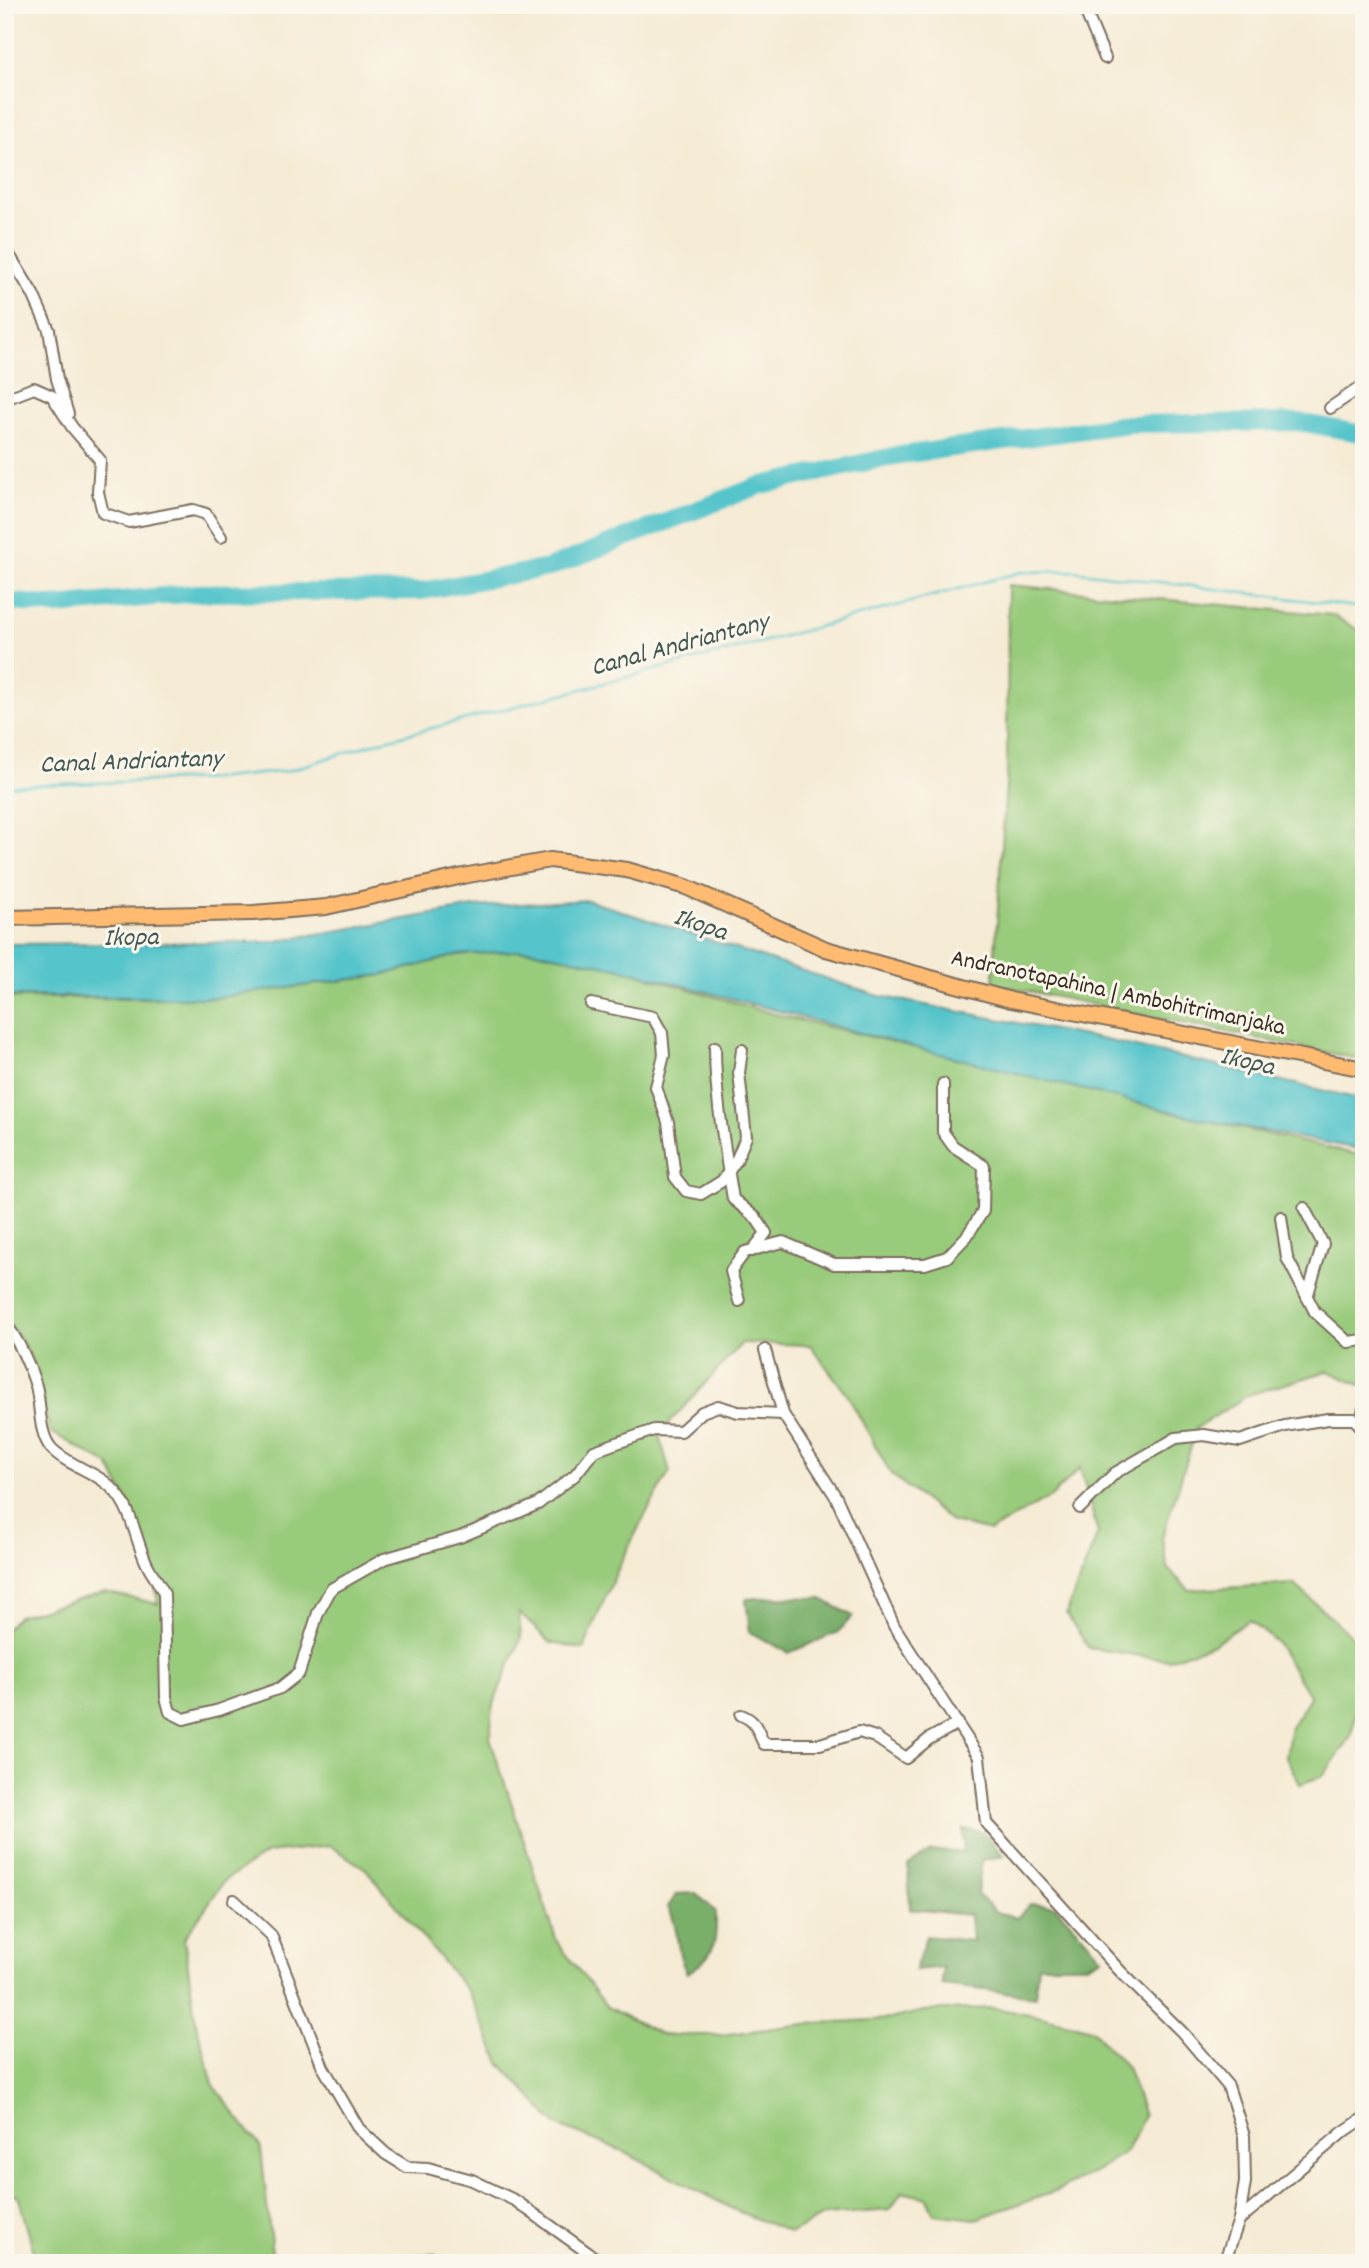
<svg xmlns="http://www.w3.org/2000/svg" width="1369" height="2268" font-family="Dekko,sans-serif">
  <rect width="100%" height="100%" fill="#fbf7ec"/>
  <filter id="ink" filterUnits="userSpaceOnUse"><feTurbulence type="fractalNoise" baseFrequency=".0143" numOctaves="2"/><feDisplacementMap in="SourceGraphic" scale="14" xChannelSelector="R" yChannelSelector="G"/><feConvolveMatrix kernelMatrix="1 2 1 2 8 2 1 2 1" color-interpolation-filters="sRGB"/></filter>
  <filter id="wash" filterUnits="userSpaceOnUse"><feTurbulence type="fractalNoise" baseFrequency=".00686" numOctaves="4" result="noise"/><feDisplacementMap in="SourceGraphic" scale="28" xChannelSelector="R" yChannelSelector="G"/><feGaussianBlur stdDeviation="1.57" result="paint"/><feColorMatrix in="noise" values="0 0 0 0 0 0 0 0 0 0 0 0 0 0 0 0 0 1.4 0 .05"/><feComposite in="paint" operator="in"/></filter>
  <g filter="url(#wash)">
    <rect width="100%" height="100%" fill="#f5ebd5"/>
    <!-- green -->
    <g fill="#99cb7b" stroke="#6a7a4c" stroke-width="2">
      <polygon points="1008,585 1332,615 1364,633 1364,1060 993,984 1007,770"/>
      <path d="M515,950L560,951L774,1014L964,1059L1077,1083L1170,1112L1364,1156V1387L1328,1371L1248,1395L1197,1428L1162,1538L1168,1569L1189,1590L1294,1584L1357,1641L1364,1685L1350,1738L1323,1776L1300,1784L1286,1757L1291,1727L1310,1697L1276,1642L1249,1620L1213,1644L1169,1660L1089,1648L1066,1614L1098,1533L1080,1468L1052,1496L990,1531L952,1522L891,1474L848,1396L810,1345L742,1343L659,1434L670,1472C635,1529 608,1587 584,1649L551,1643L519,1613L521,1638L493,1704L490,1738L557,1942L607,2007L662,2035H721L805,2024L890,2019L924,2011L992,2008L1041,2016L1091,2029L1127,2067L1144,2116L1126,2151L1093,2173L1054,2192L976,2219L934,2214L927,2198L902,2192L890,2210L825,2215L791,2233L735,2210L620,2150L556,2125L500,2063L469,1993L366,1869L330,1846L267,1853L225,1880L184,1939L196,2023L213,2084L261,2148L273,2263H37L18,2195L5,2193V1630L18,1616L105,1592L158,1604L151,1563L128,1501L109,1465L49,1431C43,1396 34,1344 5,1322V998H212L382,975L457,955Z"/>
    </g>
    <!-- forest -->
    <g fill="#7aaf6b" stroke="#5a6c44" stroke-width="2">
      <polygon points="775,1597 820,1598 853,1616 838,1632 789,1653 750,1632 746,1599"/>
      <polygon points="963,1829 983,1832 1004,1856 982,1860 977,1894 996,1912 1017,1918 1030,1904 1055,1906 1102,1957 1087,1965 1038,1965 1035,1996 942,1985 943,1967 915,1970 926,1936 972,1941 970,1915 910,1909 908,1865 931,1851 964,1852"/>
      <path d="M696,1893L716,1912C716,1944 716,1956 687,1973C674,1950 681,1930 668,1907L677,1894Z"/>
      <polygon points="435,2254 434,2263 374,2263 394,2257"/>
    </g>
    <!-- water -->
    <polygon fill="#57c5cb" stroke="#497874" stroke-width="2" points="588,900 879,996 1110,1041 1364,1100 1364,1150 1201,1119 920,1049 626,970 530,950 457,955 382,975 212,998 5,996 5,944 271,942 474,907"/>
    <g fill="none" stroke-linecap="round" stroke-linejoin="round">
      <!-- stream -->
      <polyline stroke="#57c5cb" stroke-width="2.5" points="5,786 213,779 287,771 382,741 751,645 1021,572 1073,571 1364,608"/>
      <!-- river -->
      <polyline stroke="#57c5cb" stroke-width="18" points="5,601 56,606 196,593 422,591 548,568 758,486 894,456 1128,424 1298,422 1364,434"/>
    </g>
  </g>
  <g filter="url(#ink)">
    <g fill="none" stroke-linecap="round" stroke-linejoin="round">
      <!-- minor casing -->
      <g stroke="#7c6e5e" stroke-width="14">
        <g id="minor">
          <polyline points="1083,5 1105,58"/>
          <polyline points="5,248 33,294 49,330 57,379 68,414"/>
          <polyline points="5,399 34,388 52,396 72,427 100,460 98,492 103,513 129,522 193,510 206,514 221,537"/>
          <polyline points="1330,408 1364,385"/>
          <polyline points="591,1004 653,1017 662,1033 664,1055 656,1087 668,1122 675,1177 686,1191 701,1194 722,1181 736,1161 746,1137 739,1073 742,1050"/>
          <path d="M715,1047C715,1098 725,1148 733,1199L756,1218L766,1233L752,1251"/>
          <polyline points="1304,1208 1323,1244 1307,1297"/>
          <polyline points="1281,1217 1287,1258 1315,1312 1348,1342 1364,1340"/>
          <polyline points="739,1301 731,1271 745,1252 783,1242 834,1264 925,1264 947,1257 967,1236 983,1211 984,1166 953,1146 943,1132 943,1084"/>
          <path d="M5,1323C19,1341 29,1364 36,1386C41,1404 38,1432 51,1448C65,1463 89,1470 105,1482C132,1502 133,1534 146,1562C151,1574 159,1581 164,1594L166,1697L170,1712L184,1719L219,1710L280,1688L299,1673L318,1613L331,1589L361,1572L384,1559L460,1537L538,1504L575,1475L594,1451L654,1430L681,1431L702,1412L718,1406L738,1412L783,1414"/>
          <polyline points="765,1350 783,1414 836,1497 894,1626 979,1757 986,1823 1121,1972 1182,2032 1228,2086 1244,2136 1245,2182 1239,2220 1224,2263"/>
          <polyline points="1360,1425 1364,1408"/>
          <polyline points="1080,1508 1115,1473 1176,1438 1204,1435 1240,1441 1285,1426 1328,1419 1354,1419 1360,1425 1364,1438"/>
          <path d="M741,1715C757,1721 757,1731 764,1744H820L859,1732L875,1737L906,1758L929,1739L958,1723"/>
          <polyline points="234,1900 271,1935 323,2067 359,2129 386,2154 407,2167 428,2168 472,2180 516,2201 602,2263"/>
          <polyline points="1364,1921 1362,1927 1364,1952"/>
          <polyline points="1239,2220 1342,2133 1364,2118"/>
          <polyline points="1363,2263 1364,2257"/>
        </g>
      </g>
      <!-- major casing -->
      <g stroke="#7c6e5e" stroke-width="18">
        <polyline id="major" points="5,918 253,913 326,907 463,876 550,860 627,870 686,887 826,949 1011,1000 1364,1069"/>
      </g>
      <!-- minor -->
      <use href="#minor" stroke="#fff" stroke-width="10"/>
      <!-- major -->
      <use href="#major" stroke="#febb71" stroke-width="14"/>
    </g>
  </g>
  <g text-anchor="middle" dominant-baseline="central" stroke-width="6" stroke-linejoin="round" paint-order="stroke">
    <!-- street labels -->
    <g font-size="24" fill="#3b2a1e" stroke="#fbf7ec">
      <text transform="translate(1118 994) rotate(12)">Andranotapahina | Ambohitrimanjaka</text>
    </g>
    <!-- water labels -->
    <g font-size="26" font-style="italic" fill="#435852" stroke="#fbf7ec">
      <text transform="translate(680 646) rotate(-15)">Canal Andriantany</text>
      <text transform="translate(131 763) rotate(-2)">Canal Andriantany</text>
      <text transform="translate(700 926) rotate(18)">Ikopa</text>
      <text transform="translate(131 939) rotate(-1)">Ikopa</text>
      <text transform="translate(1247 1063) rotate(13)">Ikopa</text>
    </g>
  </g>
  <!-- margin -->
  <rect width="1369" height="2268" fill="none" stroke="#fbf7ec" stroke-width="28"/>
</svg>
